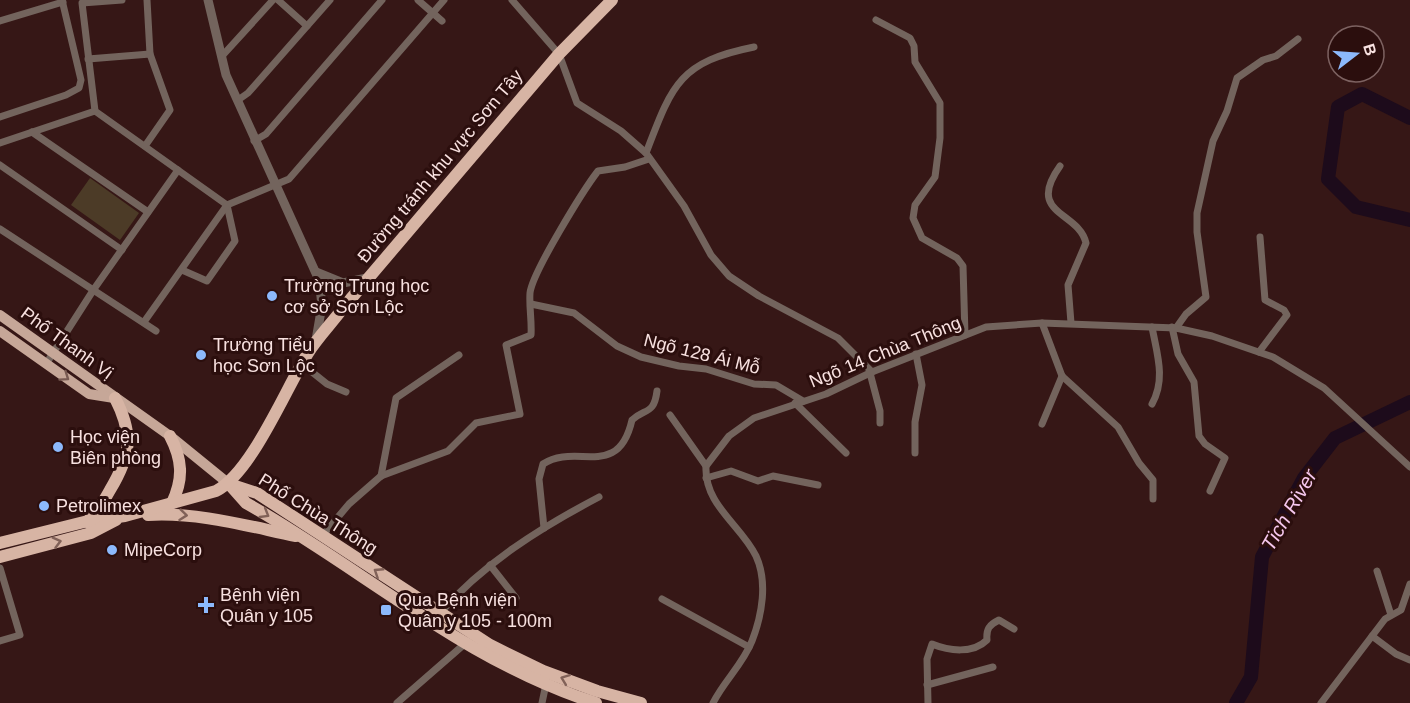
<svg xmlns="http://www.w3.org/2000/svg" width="1410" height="703" font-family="Arial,sans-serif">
  <rect width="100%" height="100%" fill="#361716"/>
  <!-- green -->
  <polygon fill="#4c3b27" points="90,178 139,213 120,240 71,205"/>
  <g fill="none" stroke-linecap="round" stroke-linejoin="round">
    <!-- river -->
    <g stroke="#1d0b1b" stroke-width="14">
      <polyline points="1410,118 1362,94 1338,107 1328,179 1356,207 1410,220"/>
      <polyline points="1236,703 1251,677 1262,557 1304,478 1335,438 1410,402"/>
    </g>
    <!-- minor -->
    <g stroke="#73645d" stroke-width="7">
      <polyline points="122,0 82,3 95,111 227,205 235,241 207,281 182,270"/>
      <polyline points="278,0 307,26"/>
      <polyline points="418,0 442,21"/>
      <polyline points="512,0 559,54 577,103 621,131 646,153 684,206 711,255 729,276 759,296 838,338 872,372"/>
      <polyline points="876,20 910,38 914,46 915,62 940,103 940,138 935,177 915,205 913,218 922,238 957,258 963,266 965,335"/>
      <polyline points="0,21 63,2"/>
      <polyline points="223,55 273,0"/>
      <polyline points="88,59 150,54"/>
      <polyline points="238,100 248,93 330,0"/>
      <polyline points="0,117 66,95 79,88 81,80 62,0"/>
      <polyline points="32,132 148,212"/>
      <polyline points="254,141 266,134 382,0"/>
      <polyline points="0,143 95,111"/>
      <polyline points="145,146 170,110 150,54 147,0"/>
      <path d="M646,153C672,85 679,62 754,47"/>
      <polyline points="0,165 122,250"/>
      <path d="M1060,166C1025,215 1079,211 1086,243L1068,285L1071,323"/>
      <polyline points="0,229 156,331"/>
      <polyline points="531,304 574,313 617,346 641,357 679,366 706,369 754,384 776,385 803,401"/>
      <polyline points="144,322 227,205 289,179 444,0"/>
      <polyline points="1042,323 1062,376 1118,427 1139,463 1153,480 1153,499"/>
      <polyline points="1172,327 1178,354 1194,382 1199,436 1205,444 1225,458 1210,491"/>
      <polyline points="1176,328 1186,314 1206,297 1197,232 1197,213 1213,141 1227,111 1237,78 1263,60 1276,56 1298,39"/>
      <polyline points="1259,352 1287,315 1284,310 1265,300 1260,237"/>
      <polyline points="46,364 94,289 178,170"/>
      <polyline points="302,364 327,384 346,392"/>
      <polyline points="870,373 880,411 880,423"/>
      <polyline points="795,403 846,453"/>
      <path d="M1152,404C1166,379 1157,354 1152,327"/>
      <polyline points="670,415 706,466"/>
      <polyline points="1042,424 1062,376"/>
      <polyline points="915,453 915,422 922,385 916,354"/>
      <polyline points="381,476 396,398 459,355"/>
      <polyline points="706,478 731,471 758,481 773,476 818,485"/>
      <path d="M544,528L539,479L543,464C576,442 618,481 632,420C645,408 654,415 657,391"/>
      <path d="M322,536L349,504L381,476L448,451L476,423L520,414L506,345L531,335C532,321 529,307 530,293C532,273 584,189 598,171L625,167L649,159"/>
      <polyline points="490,565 516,598"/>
      <polyline points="0,568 20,635 0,641"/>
      <polyline points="1377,571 1391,615"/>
      <polyline points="662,599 749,647"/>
      <path d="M440,613C484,563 540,528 599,497"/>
      <polyline points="1372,636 1396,654 1410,660"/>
      <polyline points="927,685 993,667"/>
      <polyline points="397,703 468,641"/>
      <polyline points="542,703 546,684"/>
      <path d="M713,703C724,681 743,664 752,641C762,615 768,582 756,556C741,525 704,505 706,466L729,436L754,418L826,394L872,372L986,327L1042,323L1176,328L1212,336L1273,357L1324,388L1410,467"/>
      <path d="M928,703L927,659L932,644C949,651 973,654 987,640C986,629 989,625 999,620L1014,629"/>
      <polyline points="1321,703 1385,619 1401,610 1410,584"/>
    </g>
    <!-- tertiary -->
    <g stroke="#73645d" stroke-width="9">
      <polyline points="208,0 226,75 319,280 322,305 316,340"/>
      <polyline points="316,272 343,283 367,278"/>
    </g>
    <!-- primary -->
    <g stroke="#c6a798" stroke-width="10">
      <polyline points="0,315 170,436 229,484"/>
      <polyline points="0,331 89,394 114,398"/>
    </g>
    <!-- trunk -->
    <g stroke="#d7b4a4" stroke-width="12">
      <path d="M170,436C182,459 184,478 172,503"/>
      <polyline points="229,484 257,493 490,645 543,671 597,691 641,703"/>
      <path d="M230,485L246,503C363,569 466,662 596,703"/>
      <path d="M148,515C198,512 247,526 296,536"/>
      <path d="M89,523L88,521C97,513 104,501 110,490C131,455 134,435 115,398"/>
      <path d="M0,543L88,521L125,516L216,491C252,472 285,390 308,353C318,337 332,323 343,308L559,54L612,0"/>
      <polyline points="0,557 91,533 116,520"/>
    </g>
  </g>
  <!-- one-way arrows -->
  <defs><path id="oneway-chevron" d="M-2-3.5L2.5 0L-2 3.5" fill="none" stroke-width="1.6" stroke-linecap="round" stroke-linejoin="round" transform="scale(1.5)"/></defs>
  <use stroke="#785a52" href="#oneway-chevron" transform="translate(65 377) rotate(35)"/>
  <g stroke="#816158">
    <use href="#oneway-chevron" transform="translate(265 514) rotate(31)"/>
    <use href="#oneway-chevron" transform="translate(183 515) rotate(6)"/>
    <use href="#oneway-chevron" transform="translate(57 542) rotate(-15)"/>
    <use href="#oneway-chevron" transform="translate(378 572) rotate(-147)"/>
    <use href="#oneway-chevron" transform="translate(565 679) rotate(-159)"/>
  </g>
  <!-- markers -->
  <g fill="#8cb9fc" stroke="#2b0e0d" stroke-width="2">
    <circle cx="272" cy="296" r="6"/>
    <circle cx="201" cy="355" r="6"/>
    <circle cx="58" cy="447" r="6"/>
    <circle cx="44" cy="506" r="6"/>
    <circle cx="112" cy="550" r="6"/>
    <path d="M203 596h6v6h6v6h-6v6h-6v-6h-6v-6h6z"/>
    <rect x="380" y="604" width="12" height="12" rx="3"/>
  </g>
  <g text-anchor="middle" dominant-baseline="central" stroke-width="6" stroke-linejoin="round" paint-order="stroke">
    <!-- street labels -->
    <g font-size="18" fill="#f8e1e0" stroke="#2b0e0d">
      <text transform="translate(440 166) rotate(-50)">Đường tránh khu vực Sơn Tây</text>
      <text transform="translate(67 343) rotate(36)">Phố Thanh Vị</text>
      <text transform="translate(885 352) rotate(-22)">Ngõ 14 Chùa Thông</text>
      <text transform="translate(702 354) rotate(14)">Ngõ 128 Ái Mỗ</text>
      <text transform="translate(318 514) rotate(32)">Phố Chùa Thông</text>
    </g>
    <!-- poi labels -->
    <g font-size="18" fill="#f8e1e0" stroke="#2b0e0d" text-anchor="start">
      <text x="284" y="286">Trường Trung học<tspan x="284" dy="21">cơ sở Sơn Lộc</tspan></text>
      <text x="213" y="345">Trường Tiểu<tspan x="213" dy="21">học Sơn Lộc</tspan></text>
      <text x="70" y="437">Học viện<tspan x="70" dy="21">Biên phòng</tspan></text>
      <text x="56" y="506">Petrolimex</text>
      <text x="124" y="550">MipeCorp</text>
      <text x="220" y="595">Bệnh viện<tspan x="220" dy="21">Quân y 105</tspan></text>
      <text x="398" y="600">Qua Bệnh viện<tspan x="398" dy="21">Quân y 105 - 100m</tspan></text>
    </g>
    <!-- water labels -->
    <g font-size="20" font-style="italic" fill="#f6c8ee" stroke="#2b0e0d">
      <text transform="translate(1289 510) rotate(-60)">Tich River</text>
    </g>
  </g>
  <!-- north arrow -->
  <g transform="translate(1356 54) rotate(73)"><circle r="28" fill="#2b0e0d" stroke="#7d6261" stroke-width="1.5"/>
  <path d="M0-4.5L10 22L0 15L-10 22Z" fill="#8cb9fc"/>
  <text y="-9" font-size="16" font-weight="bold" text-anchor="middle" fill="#f8e1e0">B</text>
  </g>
</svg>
